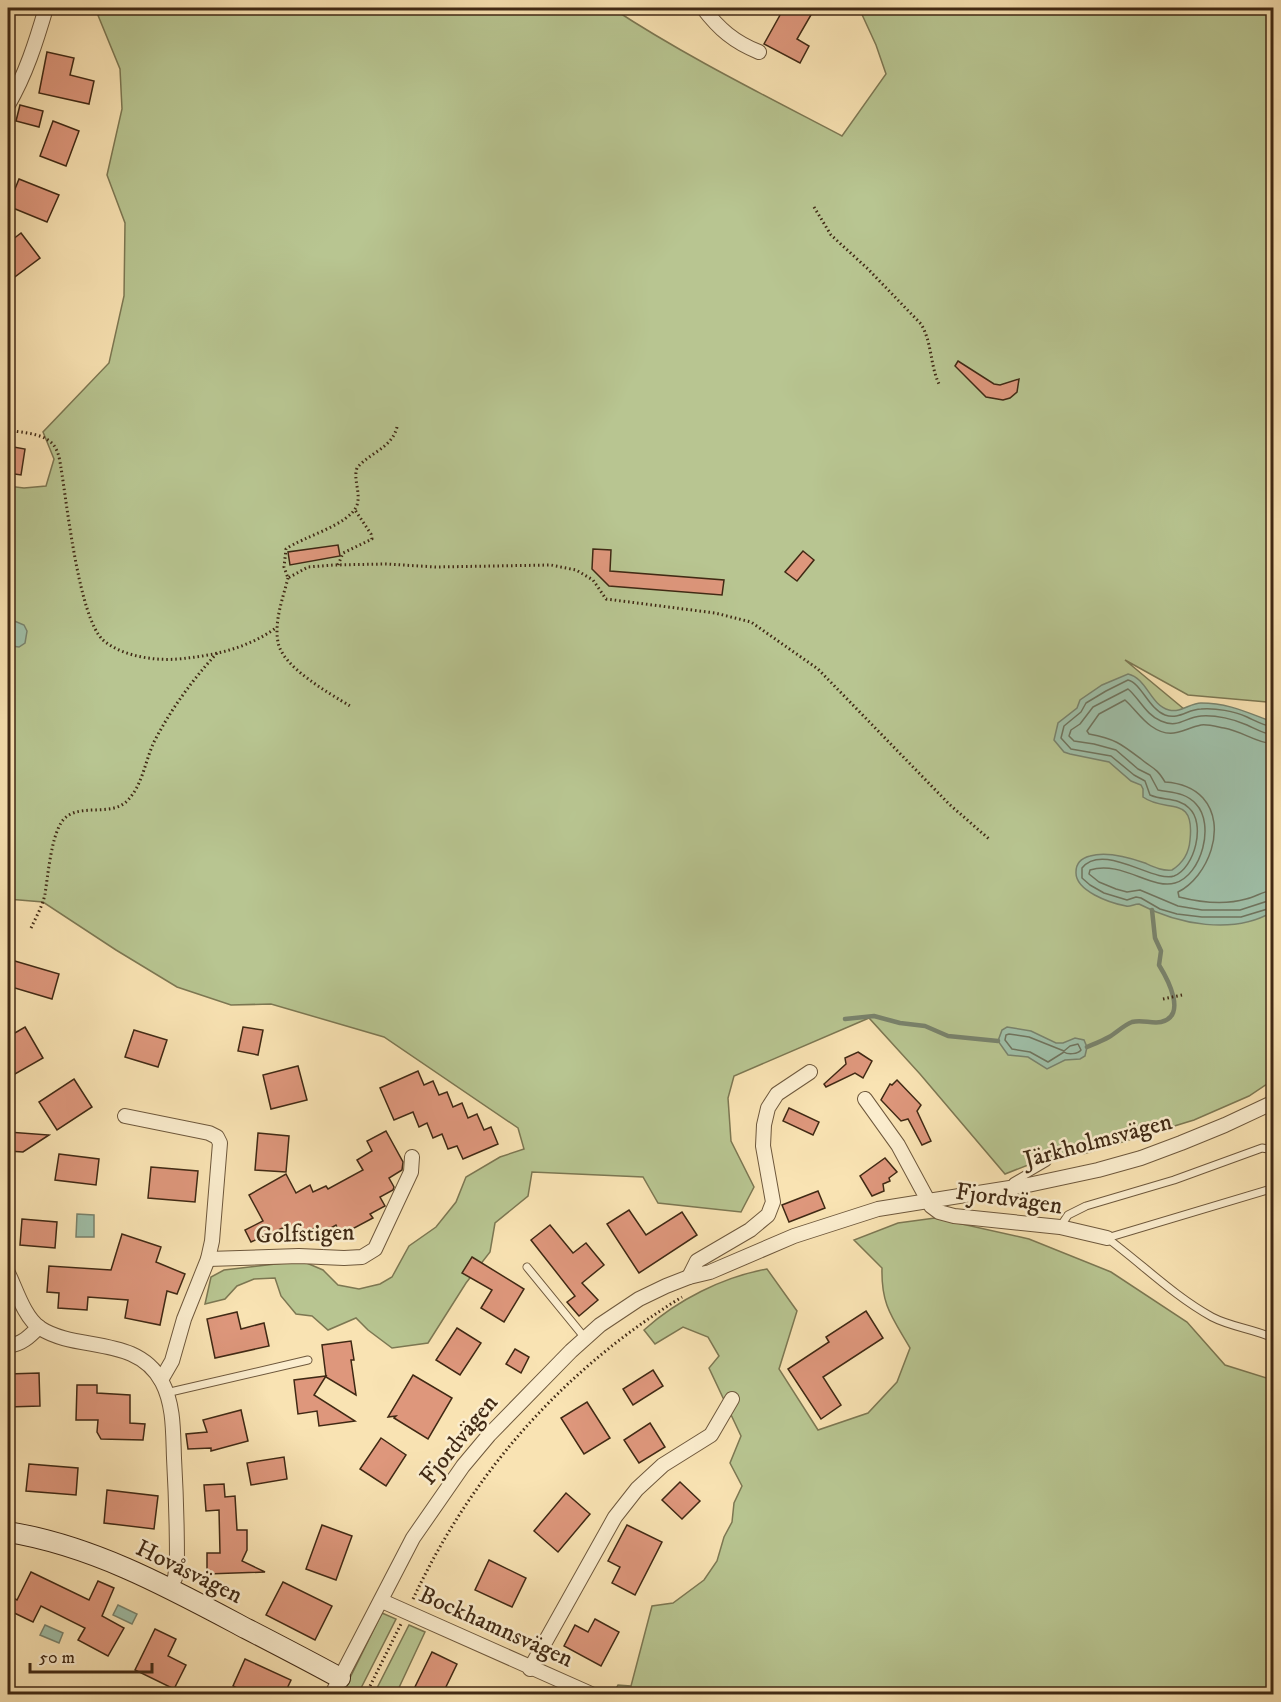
<svg xmlns="http://www.w3.org/2000/svg" width="1281" height="1702" font-family="'IM FELL DW Pica',serif">
  <rect width="100%" height="100%" fill="#f9e3b3"/>
  <filter id="stains"><feTurbulence type="fractalNoise" baseFrequency=".00333" numOctaves="4"/><feColorMatrix values="0 0 0 0 .2 0 0 0 0 .09 0 0 0 0 .02 0 0 0 .5 -.17"/></filter>
  <radialGradient id="worn" r=".72"><stop offset=".6" stop-color="#630" stop-opacity="0"/><stop offset="1" stop-color="#630" stop-opacity=".3"/></radialGradient>
  <!-- green -->
  <g fill="#b8c591" stroke="#7c7752" stroke-width="1.5">
    <path d="M95,8H612C685,56 764,95 842,136L886,74L876,45L859,8H1273V700L1267,702L1188,695L1125,660L1273,783V1080L1249,1096L1194,1120L1083,1154L1051,1156L1005,1174L920,1074L869,1018L734,1076L728,1098L731,1141L754,1187L741,1212L658,1203L643,1177L532,1172L528,1196L495,1223L490,1252L466,1283L428,1343L392,1348L368,1330L356,1318L328,1330L312,1316L296,1314L281,1296L275,1278L254,1279L237,1286L225,1299L205,1304L211,1277L224,1270L302,1261L323,1270L338,1285L359,1289L380,1284L392,1277L409,1246L436,1227L456,1202L466,1177L500,1157L524,1149L518,1128L384,1037L271,1004L231,1005L177,987L116,950L43,902L8,899V486L24,488L46,486L54,459L43,432L109,363L124,296L125,223L107,175L122,109L120,69Z"/>
    <path d="M935,1218L1029,1239L1111,1272L1187,1322L1225,1365L1273,1380V1694H613L618,1685L631,1686L652,1606L673,1603L704,1580L717,1561L724,1537L732,1522L734,1503L742,1486L730,1463L741,1436L709,1368L719,1356L708,1337L683,1327L655,1344L644,1330C677,1300 723,1277 767,1269L797,1311L779,1369L818,1430L868,1413L897,1382L910,1348C892,1317 881,1305 882,1268L854,1240L898,1223Z"/>
    <polygon points="382,1613 396,1619 358,1694 342,1694"/>
    <polygon points="409,1625 425,1632 396,1694 374,1694"/>
  </g>
  <!-- water -->
  <g fill="#9fbfa8" stroke="#79836d" stroke-width="1.5">
    <polygon points="12,620 24,625 27,631 25,643 19,647 11,646 8,643 8,622"/>
    <path d="M1128,674C1147,678 1150,705 1169,710C1181,713 1190,703 1201,703C1229,703 1248,713 1273,722L1274,911C1234,936 1177,924 1139,904C1134,904 1130,907 1126,906C1110,903 1075,891 1076,872C1076,863 1082,858 1090,856C1107,851 1128,857 1145,863C1154,867 1162,871 1172,870C1183,863 1189,853 1190,840C1195,793 1166,814 1143,797V789L1141,785L1131,781L1109,762L1070,754L1064,752L1054,740L1058,723L1077,708L1080,700L1102,685Z"/>
    <polygon points="1007,1027 1031,1031 1056,1043 1063,1043 1075,1038 1084,1040 1087,1047 1085,1056 1080,1059 1065,1060 1047,1069 1028,1057 1008,1055 998,1041 1002,1030"/>
    <polygon points="77,1214 94,1215 94,1237 76,1237"/>
    <polygon points="118,1605 137,1614 132,1624 113,1615"/>
    <polygon points="45,1625 63,1633 59,1643 40,1635"/>
  </g>
  <g fill="none" stroke-linecap="round" stroke-linejoin="round">
    <!-- shore -->
    <g stroke="#70745e" stroke-width="1.5">
      <path d="M1274,727C1264,726 1256,721 1247,717C1234,711 1216,708 1201,709C1188,709 1179,720 1165,715C1149,709 1141,683 1128,680L1106,691L1086,703L1081,712L1064,726L1061,738L1071,749L1111,756L1134,775L1145,781L1150,795C1164,801 1178,797 1189,808C1206,823 1195,868 1174,876C1154,883 1103,842 1082,868V878L1090,885L1104,893L1127,900L1136,897L1141,898L1160,909L1177,914L1202,917H1241L1274,907"/>
      <path d="M1274,735C1264,734 1256,729 1247,725C1234,719 1216,715 1201,716C1185,717 1179,729 1161,721C1146,715 1139,698 1128,689L1093,707L1080,724L1071,730L1069,736L1074,741L1094,744L1116,750L1138,769L1150,775L1158,790C1172,793 1185,792 1196,804C1215,824 1202,875 1175,883C1152,890 1121,860 1090,870L1089,874L1099,882L1116,889L1127,892L1140,890L1178,906L1202,910H1240L1274,899"/>
      <path d="M1274,744C1256,743 1242,731 1224,728C1218,727 1208,724 1201,725C1182,729 1172,741 1151,726C1141,719 1134,708 1125,700L1099,714L1087,731L1089,734C1115,739 1120,743 1141,759C1153,769 1156,767 1165,782C1180,783 1193,787 1203,798C1228,826 1208,877 1178,892L1179,897C1199,902 1225,905 1246,899C1256,897 1263,891 1274,890"/>
      <path d="M1009,1034L1029,1037L1064,1051L1070,1046L1078,1044L1081,1050C1078,1054 1068,1055 1064,1052L1048,1062L1030,1052L1012,1049L1005,1040L1006,1035Z"/>
    </g>
    <!-- stream -->
    <g stroke="#79836d" stroke-width="4.5">
      <polyline points="845,1019 874,1016 900,1023 925,1026 948,1036 998,1041"/>
      <path d="M1087,1047C1094,1044 1102,1041 1109,1037C1116,1033 1124,1025 1132,1022C1142,1019 1151,1024 1161,1022C1188,1016 1167,978 1159,965L1161,951L1155,938L1152,910"/>
    </g>
  </g>
  <!-- building -->
  <g fill="#de977c" stroke="#402914" stroke-width="1.5">
    <polygon points="784,8 815,8 797,39 809,46 800,63 764,44"/>
    <polygon points="47,52 74,58 70,75 94,81 89,104 39,93"/>
    <polygon points="20,105 43,111 39,127 16,121"/>
    <polygon points="53,121 79,131 66,166 40,156"/>
    <polygon points="19,179 59,195 47,222 8,206"/>
    <polygon points="21,233 40,258 8,282 8,243"/>
    <polygon points="958,361 994,384 1000,385 1019,379 1017,392 1010,398 1003,400 986,397 955,366"/>
    <polygon points="8,446 25,449 21,475 8,473"/>
    <polygon points="338,545 340,556 290,565 288,552"/>
    <polygon points="593,549 611,550 610,571 724,580 722,595 609,586 592,569"/>
    <polygon points="803,551 814,560 797,581 785,572"/>
    <polygon points="8,959 59,974 52,999 8,986"/>
    <polygon points="25,1027 43,1058 8,1078 8,1037"/>
    <polygon points="243,1027 263,1030 258,1055 238,1051"/>
    <polygon points="134,1030 167,1040 158,1067 125,1057"/>
    <polygon points="858,1052 872,1061 863,1078 855,1073 826,1087 824,1084 846,1064 845,1058"/>
    <polygon points="298,1066 307,1100 271,1109 263,1075"/>
    <polygon points="418,1071 424,1085 433,1081 439,1095 447,1092 453,1107 462,1103 468,1118 477,1114 484,1130 491,1127 498,1144 463,1159 457,1146 448,1149 442,1134 433,1138 427,1123 419,1127 413,1112 394,1120 380,1088"/>
    <polygon points="74,1079 92,1107 57,1130 39,1102"/>
    <polygon points="897,1080 921,1105 917,1111 931,1141 922,1145 908,1119 901,1121 881,1100 890,1084 892,1085"/>
    <polygon points="789,1108 819,1122 813,1135 783,1121"/>
    <polygon points="386,1131 403,1162 402,1170 389,1178 394,1187 393,1190 380,1197 385,1206 370,1214 373,1218 341,1235 336,1225 322,1233 318,1226 305,1233 301,1226 288,1233 285,1227 251,1242 245,1230 263,1221 249,1195 286,1174 296,1193 310,1185 313,1192 326,1186 328,1189 363,1170 357,1160 372,1151 367,1141"/>
    <polygon points="8,1132 49,1135 23,1152 8,1151"/>
    <polygon points="258,1133 289,1136 286,1172 255,1170"/>
    <polygon points="59,1154 99,1159 96,1185 55,1180"/>
    <polygon points="885,1158 897,1172 889,1178 890,1181 883,1184 884,1191 872,1196 860,1176"/>
    <polygon points="151,1167 198,1171 195,1202 148,1198"/>
    <polygon points="818,1191 825,1208 789,1222 782,1205"/>
    <polygon points="629,1210 646,1235 682,1212 697,1235 639,1273 607,1224"/>
    <polygon points="22,1219 57,1222 55,1248 20,1245"/>
    <polygon points="550,1225 573,1253 586,1243 604,1265 582,1283 598,1300 579,1316 567,1302 575,1296 531,1240"/>
    <polygon points="122,1234 161,1247 156,1262 185,1274 177,1294 167,1291 160,1325 125,1318 128,1300 88,1297 87,1310 58,1308 59,1293 47,1292 49,1266 111,1270"/>
    <polygon points="472,1257 524,1289 504,1322 481,1308 492,1290 462,1273"/>
    <polygon points="866,1311 883,1338 823,1377 841,1405 821,1419 788,1369 829,1342 826,1337"/>
    <polygon points="237,1312 241,1329 264,1323 269,1346 215,1358 207,1319"/>
    <polygon points="457,1328 481,1343 460,1375 436,1360"/>
    <polygon points="351,1341 354,1360 351,1360 356,1395 326,1377 322,1345"/>
    <polygon points="515,1349 529,1357 521,1373 506,1364"/>
    <polygon points="653,1370 663,1386 633,1405 623,1389"/>
    <polygon points="39,1373 40,1406 8,1407 8,1374"/>
    <polygon points="413,1375 452,1398 428,1439 394,1418 396,1416 388,1417"/>
    <polygon points="326,1376 314,1395 355,1421 319,1426 317,1411 298,1414 294,1380"/>
    <polygon points="77,1385 97,1385 97,1393 130,1395 130,1423 145,1424 143,1440 101,1439 97,1432 98,1420 76,1420"/>
    <polygon points="587,1402 610,1438 584,1454 561,1418"/>
    <polygon points="241,1410 248,1441 211,1451 211,1448 188,1449 186,1434 207,1432 203,1420"/>
    <polygon points="650,1423 665,1447 639,1463 624,1440"/>
    <polygon points="381,1438 406,1455 386,1486 360,1469"/>
    <polygon points="284,1457 287,1479 251,1485 247,1463"/>
    <polygon points="29,1464 78,1468 76,1495 26,1491"/>
    <polygon points="680,1482 700,1501 682,1519 662,1500"/>
    <polygon points="224,1484 225,1497 235,1496 237,1530 247,1530 247,1550 242,1561 265,1572 207,1574 207,1553 220,1553 219,1510 206,1511 204,1485"/>
    <polygon points="107,1490 158,1496 154,1529 104,1523"/>
    <polygon points="566,1493 590,1514 558,1552 534,1531"/>
    <polygon points="322,1525 352,1536 336,1580 306,1569"/>
    <polygon points="627,1525 662,1542 635,1595 612,1583 620,1567 608,1561"/>
    <polygon points="489,1560 526,1578 512,1607 475,1590"/>
    <polygon points="31,1572 89,1600 98,1581 114,1588 102,1616 124,1628 108,1656 78,1640 85,1628 41,1606 33,1622 8,1610 8,1595 17,1600"/>
    <polygon points="283,1582 332,1606 315,1640 266,1615"/>
    <polygon points="595,1619 619,1632 601,1666 564,1646 575,1625 588,1632"/>
    <polygon points="155,1629 176,1639 168,1656 186,1665 174,1689 135,1670"/>
    <polygon points="432,1652 457,1664 442,1695 411,1695"/>
    <polygon points="245,1659 291,1680 284,1695 251,1695 233,1686"/>
  </g>
  <g fill="none" stroke-linecap="round" stroke-linejoin="round">
    <!-- lane casing -->
    <g stroke="#6e583c" stroke-width="9">
      <g id="lane">
        <polyline points="1013,1187 1013,1182 1047,1162"/>
        <polyline points="1060,1227 1068,1215 1086,1206 1174,1180 1262,1148 1274,1150"/>
        <polyline points="527,1267 585,1338"/>
        <path d="M1273,1338C1254,1329 1231,1327 1212,1317C1174,1296 1142,1264 1107,1238L1274,1188"/>
        <polyline points="166,1393 308,1360"/>
      </g>
    </g>
    <!-- street casing -->
    <g stroke="#6e583c" stroke-width="16">
      <g id="street">
        <path d="M703,8C719,29 734,42 759,52"/>
        <path d="M8,105C26,74 36,42 46,8"/>
        <polyline points="865,1099 898,1145 931,1206 939,1212 954,1216 1060,1227 1107,1238"/>
        <polyline points="125,1116 209,1133 217,1137 220,1143 212,1241 208,1259 184,1319 172,1361 161,1380"/>
        <polyline points="208,1259 299,1256 344,1258 362,1257 375,1249 411,1172 412,1157"/>
        <path d="M8,1273C16,1289 24,1317 40,1328C77,1352 137,1335 162,1382C174,1405 173,1432 174,1458C176,1493 177,1528 177,1563L175,1578L170,1587"/>
        <polyline points="689,1277 697,1261 750,1230 768,1215 773,1202 763,1146 764,1125 768,1108 777,1094 810,1072"/>
        <path d="M8,1346C22,1344 29,1337 39,1327"/>
        <polyline points="382,1601 591,1694"/>
        <polyline points="530,1669 615,1517 637,1489 663,1465 711,1435 732,1399"/>
        <polyline points="332,1694 413,1538 463,1466 489,1435 571,1351 600,1325 639,1299 666,1286 689,1277 710,1272 794,1236 878,1209 1028,1185 1098,1170 1141,1158 1181,1143 1225,1125 1274,1102"/>
      </g>
    </g>
    <!-- secondary casing -->
    <g stroke="#402914" stroke-width="22">
      <path id="secondary" d="M8,1532C94,1546 170,1588 247,1629C278,1645 309,1661 340,1678"/>
    </g>
    <!-- path -->
    <g stroke="#402914" stroke-width="3" stroke-dasharray="1.5 3" stroke-linecap="butt">
      <path d="M814,207L831,235L868,269L921,324C932,342 930,365 939,384"/>
      <path d="M397,427C392,448 369,453 357,468C353,480 361,492 357,505C350,525 302,537 286,549L284,567L288,578L308,567L334,565L386,564L436,567L551,565L576,570L593,580L606,599L715,613L751,622L818,669L949,804L989,839"/>
      <path d="M8,430C23,433 49,433 56,449C59,454 60,462 61,468C67,504 79,618 103,640C124,658 161,662 187,658C218,655 252,646 277,627"/>
      <polyline points="338,565 343,553 372,539 371,534 355,510"/>
      <path d="M288,578C283,598 274,621 278,642C282,667 329,693 350,706"/>
      <path d="M31,928C36,917 43,905 45,894C48,875 51,839 61,823C75,800 111,819 128,800C143,784 145,761 154,742C171,709 193,679 218,652"/>
      <polyline points="1163,999 1182,995"/>
      <path d="M413,1599C472,1473 563,1370 682,1297"/>
      <polyline points="366,1694 401,1624"/>
    </g>
    <!-- lane -->
    <use href="#lane" stroke="#fbedce" stroke-width="7"/>
    <!-- street -->
    <use href="#street" stroke="#fbedce" stroke-width="14"/>
    <!-- secondary -->
    <use href="#secondary" stroke="#fbedce" stroke-width="20"/>
  </g>
  <g text-anchor="middle" dominant-baseline="central" stroke-width="5" stroke-linejoin="round" paint-order="stroke">
    <!-- street labels -->
    <g font-size="24" fill="#402914" stroke="#fbedce">
      <text transform="translate(1098 1141) rotate(-15)">Järkholmsvägen</text>
      <text transform="translate(1009 1199) rotate(8)">Fjordvägen</text>
      <text transform="translate(305 1234) rotate(-2)">Golfstigen</text>
      <text transform="translate(459 1440) rotate(-51)">Fjordvägen</text>
      <text transform="translate(189 1572) rotate(26)">Hovåsvägen</text>
      <text transform="translate(496 1627) rotate(24)">Bockhamnsvägen</text>
    </g>
  </g>
  <!-- margin -->
  <rect width="1281" height="1702" fill="none" stroke="#f9e3b3" stroke-width="30"/>
  <rect x="9" y="9" width="1263" height="1684" fill="none" stroke="#402914" stroke-width="3"/>
  <rect x="15" y="15" width="1251" height="1672" fill="none" stroke="#402914" stroke-width="1.5"/>
  <!-- scale -->
  <path d="M30 1663v9h122v-9" fill="none" stroke="#402914" stroke-width="3"/>
  <text x="39" y="1663" font-size="18" fill="#402914" stroke="#fbedce" stroke-width="4.5" paint-order="stroke">50 m</text>
  <rect width="100%" height="100%" filter="url(#stains)"/>
  <rect width="100%" height="100%" fill="url(#worn)"/>
</svg>
